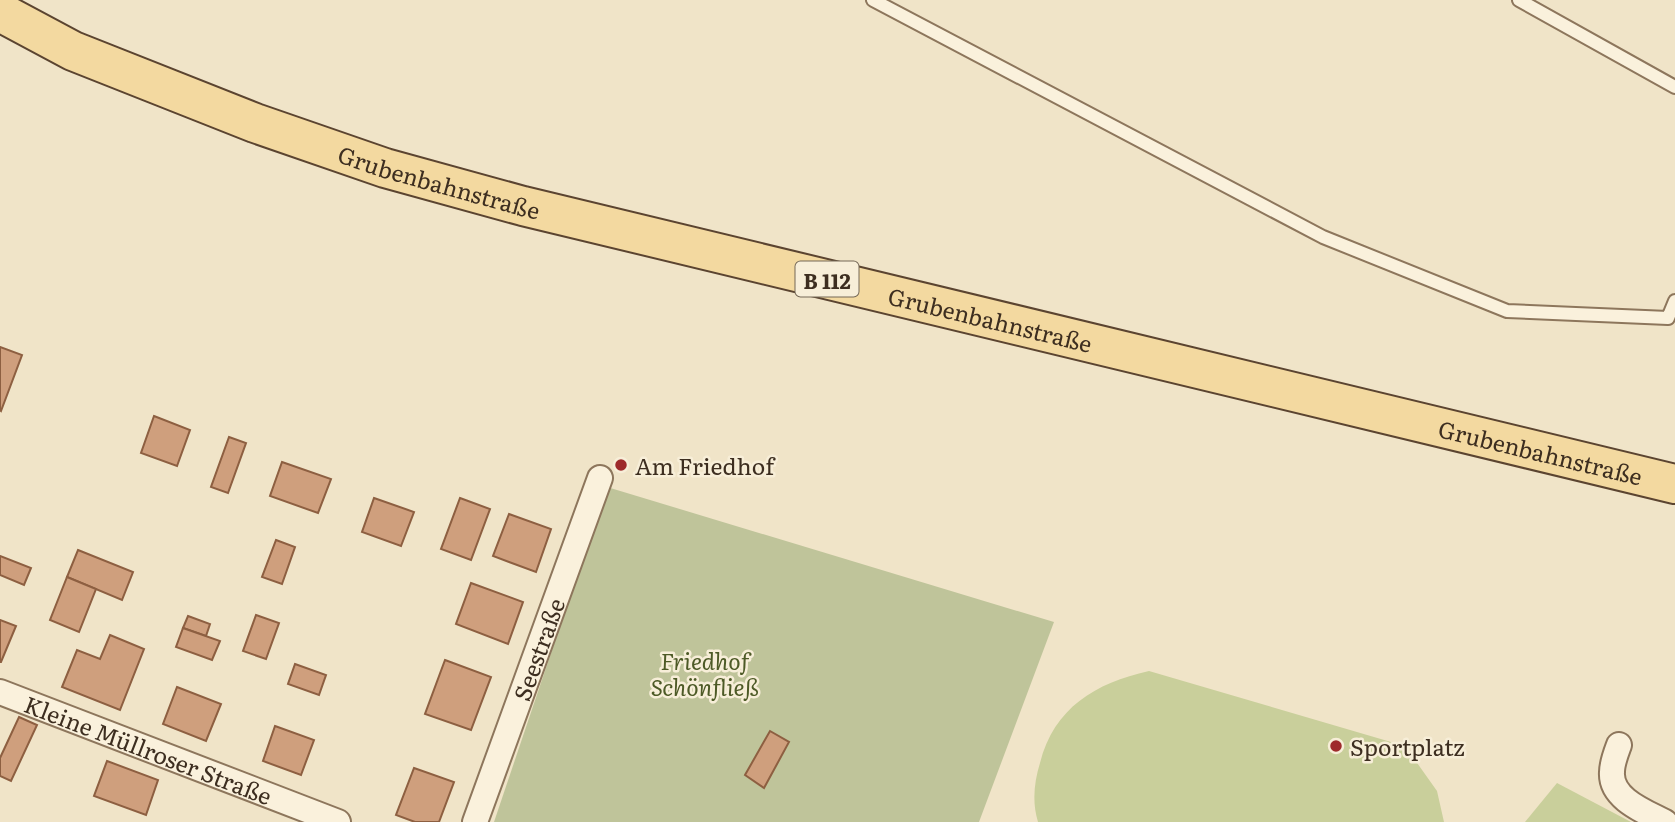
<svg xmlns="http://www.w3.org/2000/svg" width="1675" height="822" font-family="Literata,serif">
  <rect width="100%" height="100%" fill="#f0e4c8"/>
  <!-- green -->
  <g fill="#c9cf9b">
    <path d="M1149,671L1391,742L1415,760L1437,791L1444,822H1038C1032,803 1034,782 1040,763C1054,708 1095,683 1149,671Z"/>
    <polygon points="1557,783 1631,822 1525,822"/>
  </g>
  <!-- cemetery -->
  <polygon fill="#bfc49a" points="607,487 1054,622 979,822 494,822"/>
  <!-- building -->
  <g fill="#cf9f7d" stroke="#8d5f41" stroke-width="2">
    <polygon points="0,347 22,355 1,411 0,410"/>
    <polygon points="154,416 190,430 177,466 141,453"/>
    <polygon points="229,437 246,443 228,493 211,487"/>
    <polygon points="282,462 331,479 318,513 270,496"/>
    <polygon points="374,498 414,512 401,546 362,532"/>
    <polygon points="460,498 490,509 471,560 441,549"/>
    <polygon points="509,514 551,529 536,572 493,556"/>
    <polygon points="276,540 295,547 282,584 262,577"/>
    <polygon points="78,550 133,572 122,600 67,577"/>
    <polygon points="0,556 31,568 24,585 0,575"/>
    <polygon points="67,577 96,589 79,632 50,620"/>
    <polygon points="471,583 523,602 508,644 456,624"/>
    <polygon points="256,615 279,623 266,659 243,651"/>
    <polygon points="188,616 210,624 206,636 183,628"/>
    <polygon points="0,620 16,626 1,662 0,662"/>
    <polygon points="183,628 220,641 212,660 176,647"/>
    <polygon points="110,635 144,649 120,710 62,687 77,650 100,659"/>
    <polygon points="445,660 491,677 471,730 425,714"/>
    <polygon points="295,664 326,675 319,695 288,684"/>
    <polygon points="177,687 221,704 206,741 163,724"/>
    <polygon points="19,717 37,725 11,781 0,776 0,758"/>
    <polygon points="275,726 314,740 301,775 263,761"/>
    <polygon points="770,731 789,742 764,788 745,775"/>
    <polygon points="107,761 158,780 146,815 94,796"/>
    <polygon points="414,768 454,782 439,822 415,822 396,815"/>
  </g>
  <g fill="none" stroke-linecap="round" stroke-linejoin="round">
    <!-- lane casing -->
    <g stroke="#8d765c" stroke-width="16">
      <g id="lane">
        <polyline points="873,0 1323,237 1507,311 1668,318 1675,301"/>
        <polyline points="1519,0 1675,87"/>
      </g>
    </g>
    <!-- street casing -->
    <g stroke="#8d765c" stroke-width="28">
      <g id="street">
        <path id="s1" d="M0,692L338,822"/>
        <path d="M1619,745C1616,753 1612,763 1612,772C1610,799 1646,812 1665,822"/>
        <path id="s2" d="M475,822L600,478"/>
      </g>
    </g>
    <!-- primary casing -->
    <g stroke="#5b4430" stroke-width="42">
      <g id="primary">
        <path id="s3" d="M0,12L73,51L255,123L385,168L523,206L1675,484"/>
      </g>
    </g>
    <!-- lane -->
    <use href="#lane" stroke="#faf1dc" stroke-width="12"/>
    <!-- street -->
    <use href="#street" stroke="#faf1dc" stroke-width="24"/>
    <!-- primary -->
    <use href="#primary" stroke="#f3d9a0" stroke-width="38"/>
  </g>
  <!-- markers -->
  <g fill="#9e2a2b" stroke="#f7eed8" stroke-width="2.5">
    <circle cx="621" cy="465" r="7"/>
    <circle cx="1336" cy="746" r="7"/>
  </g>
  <g text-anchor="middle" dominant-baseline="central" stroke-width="5" stroke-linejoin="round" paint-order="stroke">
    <!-- shield labels -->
    <rect fill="#f7eed8" stroke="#756857" stroke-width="2" x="795.5" y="261.5" width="63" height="35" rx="5"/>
    <g font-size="21" font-weight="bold" fill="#3d2e20">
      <text x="827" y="279">B 112</text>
    </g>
    <!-- street labels -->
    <g font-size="23" fill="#3d2e20" stroke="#f7eed8">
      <text stroke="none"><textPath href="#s3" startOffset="472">Grubenbahnstraße</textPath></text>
      <text stroke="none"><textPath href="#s3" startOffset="1040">Grubenbahnstraße</textPath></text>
      <text stroke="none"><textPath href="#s3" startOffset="1606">Grubenbahnstraße</textPath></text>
      <text stroke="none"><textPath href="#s2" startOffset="184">Seestraße</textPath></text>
      <text stroke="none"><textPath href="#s1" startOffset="159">Kleine Müllroser Straße</textPath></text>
    </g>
    <!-- poi labels -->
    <g font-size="23" fill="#3d2e20" stroke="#f7eed8" text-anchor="start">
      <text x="635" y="465">Am Friedhof</text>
      <text x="1350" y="746">Sportplatz</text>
    </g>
    <!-- park labels -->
    <g font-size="23" font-style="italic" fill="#4d5a26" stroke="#f7eed8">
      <text x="705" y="660">Friedhof<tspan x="705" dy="26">Schönfließ</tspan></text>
    </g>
  </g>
</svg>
